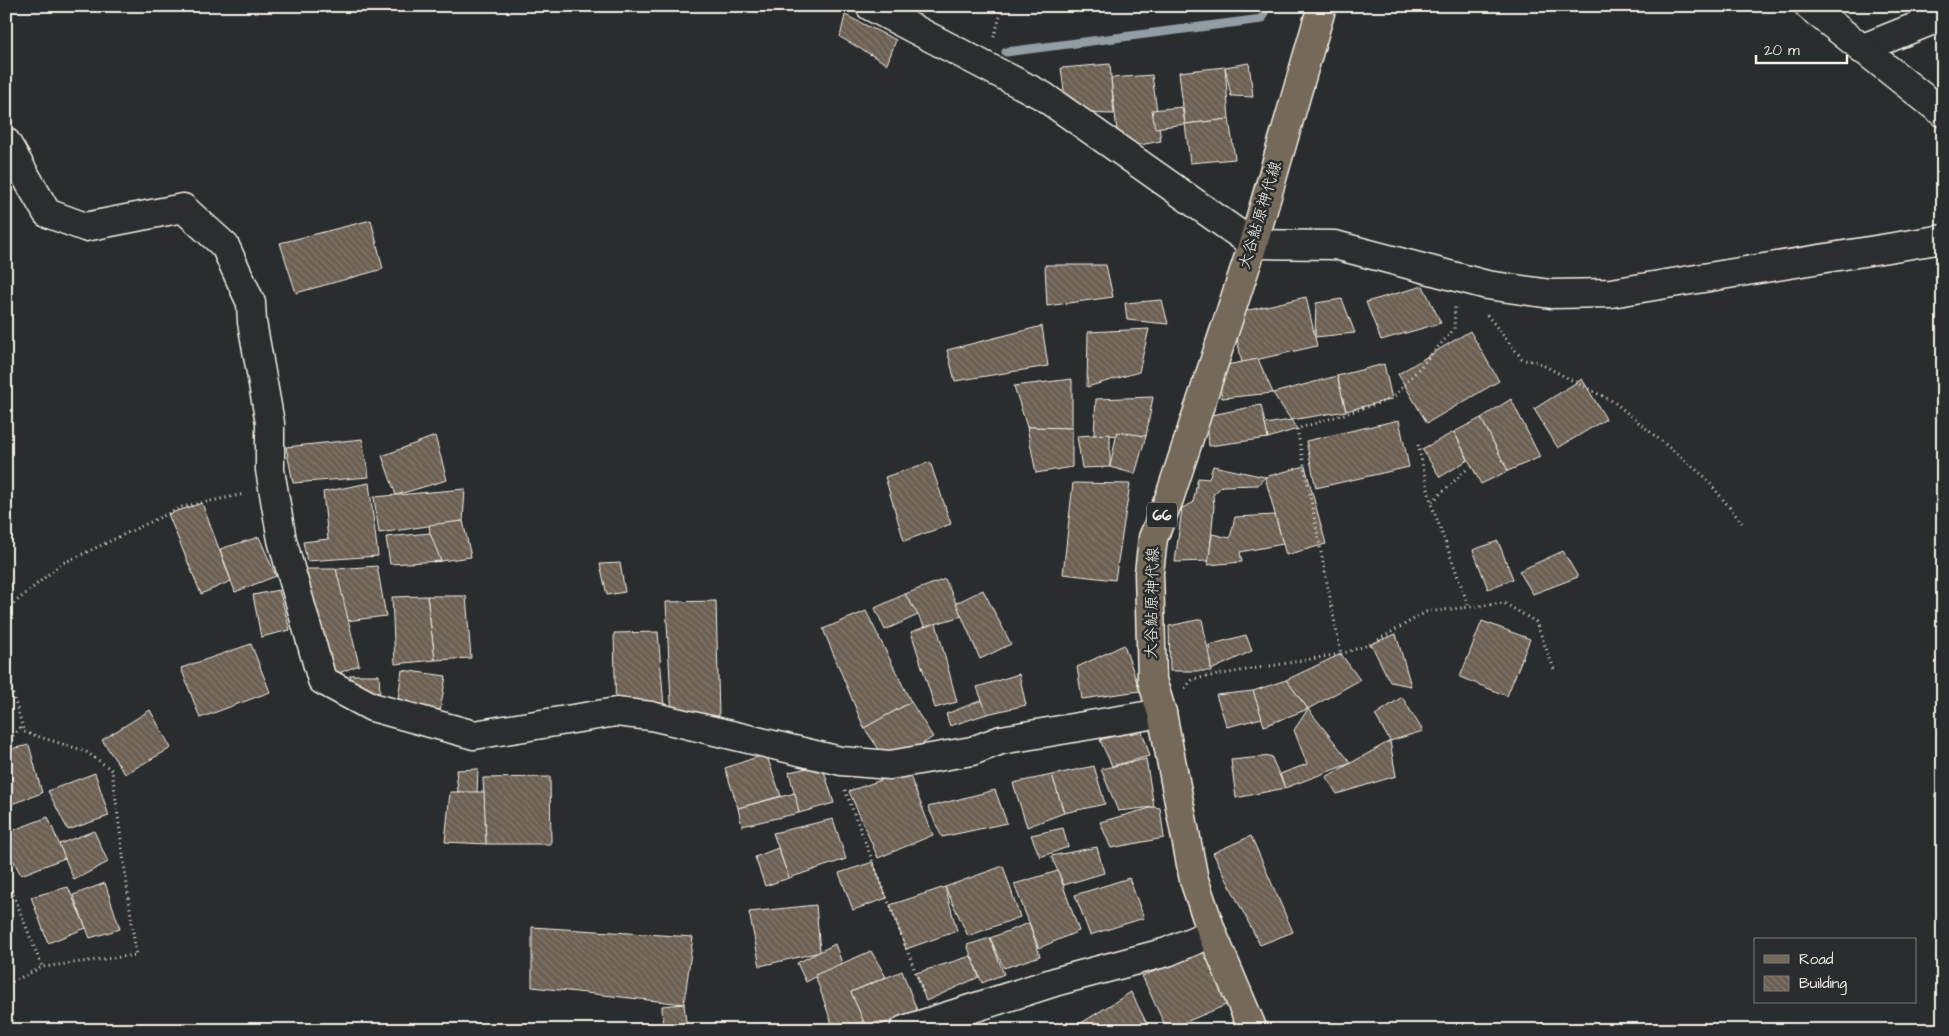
<svg xmlns="http://www.w3.org/2000/svg" width="1949" height="1036" font-family="'Architects Daughter','Klee One',sans-serif">
  <defs>
    <pattern id="building-back-hatch" width="6" height="6" patternUnits="userSpaceOnUse" patternTransform="scale(1.25)"><rect width="6" height="6" fill="#6c6053"/><path d="M-1 5l2 2M0 0l6 6M5-1l2 2" fill="none" stroke="#82776c"/></pattern>
  </defs>
  <rect width="100%" height="100%" fill="#2a2d2e"/>
  <filter id="ink" filterUnits="userSpaceOnUse"><feTurbulence type="fractalNoise" baseFrequency=".02" numOctaves="2"/><feDisplacementMap in="SourceGraphic" scale="10" xChannelSelector="R" yChannelSelector="G"/><feConvolveMatrix kernelMatrix="1 2 1 2 8 2 1 2 1" color-interpolation-filters="sRGB"/></filter>
  <g filter="url(#ink)">
    <g fill="none" stroke-linecap="round" stroke-linejoin="round">
      <!-- stream -->
      <polyline stroke="#939ea4" stroke-width="9" points="1006,52 1262,19 1266,6"/>
    </g>
    <!-- building -->
    <g fill="url(#building-back-hatch)" stroke="#f4f1e8">
      <polygon points="845,15 896,40 887,64 840,37"/>
      <polygon points="1249,63 1253,97 1231,96 1225,67"/>
      <polygon points="1110,64 1114,114 1067,113 1061,68"/>
      <polygon points="1225,67 1229,119 1185,124 1179,72"/>
      <polygon points="1152,75 1161,141 1119,149 1111,78"/>
      <polygon points="1182,107 1185,124 1155,128 1152,110"/>
      <polygon points="1229,119 1235,159 1190,163 1185,124"/>
      <polygon points="371,220 383,269 296,293 280,243"/>
      <polygon points="1045,265 1106,265 1113,297 1047,306"/>
      <polygon points="1423,286 1441,323 1381,340 1366,302"/>
      <polygon points="1306,297 1317,346 1242,363 1232,314"/>
      <polygon points="1342,299 1355,333 1315,337 1316,303"/>
      <polygon points="1162,300 1168,324 1127,320 1125,303"/>
      <polygon points="1042,326 1048,366 955,381 947,350"/>
      <polygon points="1149,329 1139,372 1087,387 1088,332"/>
      <polygon points="1470,331 1499,381 1427,423 1398,374"/>
      <polygon points="1258,359 1273,393 1222,398 1216,367"/>
      <polygon points="1384,364 1392,399 1346,411 1337,376"/>
      <polygon points="1337,376 1346,411 1291,420 1273,393"/>
      <polygon points="1072,379 1072,428 1027,427 1014,386"/>
      <polygon points="1582,379 1606,419 1558,448 1534,409"/>
      <polygon points="1153,397 1146,436 1094,435 1096,399"/>
      <polygon points="1511,399 1540,457 1508,471 1481,418"/>
      <polygon points="1261,405 1268,438 1209,446 1207,416"/>
      <polygon points="1481,418 1508,471 1481,484 1454,432"/>
      <polygon points="1291,420 1297,429 1268,438 1265,424"/>
      <polygon points="1399,420 1409,467 1316,488 1306,441"/>
      <polygon points="1027,427 1072,428 1072,467 1036,473"/>
      <polygon points="1117,432 1146,436 1135,474 1110,467"/>
      <polygon points="1454,432 1468,460 1440,477 1422,449"/>
      <polygon points="1110,434 1110,467 1082,468 1077,436"/>
      <polygon points="435,436 447,480 396,495 382,456"/>
      <polygon points="362,439 369,477 293,483 286,447"/>
      <polygon points="930,462 951,524 904,541 885,477"/>
      <polygon points="1213,466 1265,477 1258,485 1222,486 1213,495 1214,506 1209,561 1175,562 1182,508 1193,503 1198,478 1209,479"/>
      <polygon points="1305,466 1326,544 1286,555 1265,477"/>
      <polygon points="369,483 378,556 307,561 303,542 328,539 323,492"/>
      <polygon points="1073,483 1130,484 1115,580 1063,574"/>
      <polygon points="465,489 463,521 379,533 374,497"/>
      <polygon points="202,503 231,581 201,594 168,514"/>
      <polygon points="1275,515 1283,544 1240,552 1242,562 1208,565 1212,534 1230,538 1235,517"/>
      <polygon points="463,521 471,557 433,562 429,525"/>
      <polygon points="430,533 441,561 390,564 386,537"/>
      <polygon points="259,537 276,576 235,592 220,549"/>
      <polygon points="1498,541 1513,579 1488,589 1473,550"/>
      <polygon points="1563,551 1578,577 1533,594 1519,571"/>
      <polygon points="620,563 625,592 607,595 600,564"/>
      <polygon points="377,566 386,616 346,621 336,569"/>
      <polygon points="298,569 336,569 359,665 322,680"/>
      <polygon points="6,572 12,586 6,589"/>
      <polygon points="945,579 962,616 925,627 905,594"/>
      <polygon points="279,590 290,630 261,637 253,595"/>
      <polygon points="983,590 1011,644 980,659 956,603"/>
      <polygon points="905,594 918,615 885,630 875,608"/>
      <polygon points="427,596 466,596 471,658 435,660"/>
      <polygon points="427,596 435,660 395,664 392,597"/>
      <polygon points="716,601 719,716 672,721 666,602"/>
      <polygon points="866,611 911,702 864,728 823,629"/>
      <polygon points="1202,619 1212,671 1170,671 1169,626"/>
      <polygon points="1482,621 1530,639 1507,696 1460,677"/>
      <polygon points="936,623 957,702 935,708 911,632"/>
      <polygon points="658,632 665,719 616,722 614,633"/>
      <polygon points="1396,634 1411,686 1390,682 1371,644"/>
      <polygon points="1246,635 1252,651 1211,670 1209,645"/>
      <polygon points="251,644 270,692 200,718 181,668"/>
      <polygon points="1124,645 1140,691 1082,699 1077,667"/>
      <polygon points="1341,654 1360,680 1308,709 1286,680"/>
      <polygon points="402,670 446,676 439,717 397,706"/>
      <polygon points="1019,674 1026,705 987,714 977,687"/>
      <polygon points="350,675 379,675 380,692 354,697"/>
      <polygon points="1286,680 1308,709 1264,726 1253,691"/>
      <polygon points="1253,691 1262,718 1227,727 1216,695"/>
      <polygon points="1402,697 1423,731 1390,741 1375,715"/>
      <polygon points="982,700 987,714 950,726 946,714"/>
      <polygon points="911,702 933,737 890,765 864,728"/>
      <polygon points="1308,709 1351,763 1285,788 1280,774 1307,764 1294,730"/>
      <polygon points="150,710 171,748 125,774 102,740"/>
      <polygon points="1141,728 1150,756 1112,766 1100,740"/>
      <polygon points="1390,741 1396,776 1337,794 1326,777"/>
      <polygon points="29,745 42,793 6,806 6,750"/>
      <polygon points="766,754 781,796 738,808 725,768"/>
      <polygon points="1271,756 1285,788 1236,798 1231,760"/>
      <polygon points="1146,759 1154,807 1118,811 1101,769"/>
      <polygon points="822,765 834,803 799,813 789,772"/>
      <polygon points="1094,766 1105,804 1064,813 1052,775"/>
      <polygon points="478,769 477,793 458,792 456,770"/>
      <polygon points="908,771 933,835 878,858 849,791"/>
      <polygon points="95,773 109,816 68,830 48,791"/>
      <polygon points="1052,775 1064,813 1027,827 1013,783"/>
      <polygon points="550,777 551,844 486,844 483,778"/>
      <polygon points="995,790 1007,823 942,837 928,807"/>
      <polygon points="450,792 484,792 486,844 445,842"/>
      <polygon points="795,793 799,813 742,826 738,808"/>
      <polygon points="1154,807 1160,808 1164,838 1111,848 1100,822"/>
      <polygon points="48,817 65,858 21,875 6,847 6,833"/>
      <polygon points="833,819 846,859 789,878 773,833"/>
      <polygon points="1063,828 1068,847 1040,857 1031,835"/>
      <polygon points="94,831 108,862 74,880 59,844"/>
      <polygon points="1251,836 1293,932 1260,945 1213,853"/>
      <polygon points="1097,847 1104,873 1064,885 1051,856"/>
      <polygon points="778,848 789,878 765,886 755,857"/>
      <polygon points="873,862 887,898 853,910 839,873"/>
      <polygon points="1003,866 1020,917 968,936 945,887"/>
      <polygon points="1058,871 1079,931 1039,948 1014,884"/>
      <polygon points="1129,878 1144,918 1090,935 1075,895"/>
      <polygon points="105,883 120,929 90,938 73,895"/>
      <polygon points="68,887 86,928 48,943 31,897"/>
      <polygon points="945,887 957,931 906,949 890,905"/>
      <polygon points="816,905 820,952 760,966 749,912"/>
      <polygon points="1029,923 1040,956 1004,968 990,938"/>
      <polygon points="532,927 693,937 684,1004 532,987"/>
      <polygon points="990,938 1004,974 982,983 967,945"/>
      <polygon points="835,944 842,963 806,982 797,963"/>
      <polygon points="1211,950 1233,1002 1167,1030 1142,976"/>
      <polygon points="871,951 886,977 851,992 864,1021 840,1030 834,1030 815,975"/>
      <polygon points="971,956 979,977 926,1001 916,973"/>
      <polygon points="902,971 918,1013 867,1029 851,992"/>
      <polygon points="1131,992 1148,1026 1141,1030 1070,1030"/>
      <polygon points="684,1004 687,1030 663,1030 662,1006"/>
    </g>
    <g fill="none" stroke-linecap="round" stroke-linejoin="round">
      <!-- minor casing -->
      <g stroke="#f4f1e8" stroke-width="31">
        <g id="minor">
          <polyline points="870,6 1043,96 1253,244 1335,245 1487,285 1551,294 1611,293 1943,239"/>
          <polyline points="1861,49 1943,16"/>
          <polyline points="6,142 47,213 85,227 183,208 225,246 251,303 252,322 270,423 270,470 282,540 322,680 372,707 474,735 616,712 651,716 841,761 890,765 972,751 1001,740 1162,713"/>
          <polyline points="904,1030 1058,981 1167,952 1212,933"/>
        </g>
      </g>
      <!-- tertiary casing -->
      <g stroke="#f4f1e8" stroke-width="31">
        <polyline id="tertiary" points="1809,6 1943,113"/>
      </g>
      <!-- primary casing -->
      <g stroke="#f4f1e8" stroke-width="31">
        <polyline id="primary" points="1253,1030 1212,933 1194,880 1162,713 1152,680 1149,573 1153,538 1169,499 1253,244 1322,6"/>
      </g>
      <!-- path -->
      <g stroke="#f4f1e8" stroke-width="3" stroke-dasharray="1 4" stroke-linecap="butt">
        <polyline points="994,37 1003,6"/>
        <polyline points="1487,315 1523,360 1535,361 1614,402 1705,477 1742,523"/>
        <polyline points="1418,445 1431,502"/>
        <polyline points="1466,470 1431,503 1469,607"/>
        <polyline points="6,610 62,563 70,560 182,507 245,494"/>
        <polyline points="1341,654 1371,644 1426,612 1504,603 1536,622 1554,669"/>
        <polyline points="6,670 24,732 85,751 112,770 136,955 42,967 6,985"/>
        <polyline points="1185,688 1193,679 1341,654 1297,429 1392,399 1454,329 1455,306"/>
        <polyline points="6,743 22,726"/>
        <polyline points="845,790 924,994"/>
        <polyline points="6,876 42,967"/>
      </g>
      <!-- minor -->
      <use href="#minor" stroke="#2a2d2e" stroke-width="28"/>
      <!-- tertiary -->
      <use href="#tertiary" stroke="#2a2d2e" stroke-width="28"/>
      <!-- primary -->
      <use href="#primary" stroke="#746a5a" stroke-width="28"/>
    </g>
  </g>
  <g text-anchor="middle" dominant-baseline="central" stroke-width="5" stroke-linejoin="round" paint-order="stroke">
    <!-- shield labels -->
    <rect fill="#2a2d2e" stroke="#b7b6b0" stroke-width="1" x="1147" y="502.5" width="30" height="25" rx="4"/>
    <g font-size="15" font-weight="bold" fill="#f4f1e8">
      <text x="1162" y="515">66</text>
    </g>
    <!-- street labels -->
    <g font-size="16" fill="#f4f1e8" stroke="#2a2d2e">
      <text transform="translate(1260 215) rotate(-73)">大谷鮎原神代線</text>
      <text transform="translate(1152 603) rotate(-89)">大谷鮎原神代線</text>
    </g>
  </g>
  <!-- margin -->
  <rect width="1949" height="1036" fill="none" stroke="#2a2d2e" stroke-width="25"/>
  <rect x="12" y="12" width="1924" height="1011" fill="none" stroke="#f4f1e8" stroke-width="2" filter="url(#ink)"/>
  <!-- legend -->
  <rect x="1754" y="938" width="162" height="65" fill="#2a2d2e" stroke="#7b7b78"/>
  <rect x="1764" y="955" width="25" height="8" fill="#746a5a" stroke="#7b7b78"/>
  <text x="1799" y="964" font-size="15" fill="#f4f1e8">Road</text>
  <rect x="1764" y="976" width="25" height="15" fill="url(#building-back-hatch)" stroke="#7b7b78"/>
  <text x="1799" y="988" font-size="15" fill="#f4f1e8">Building</text>
  <!-- scale -->
  <path d="M1756 55v8h91v-8" fill="none" stroke="#f4f1e8" stroke-width="2.5"/>
  <text x="1764" y="55" font-size="15" fill="#f4f1e8" stroke="#2a2d2e" stroke-width="4" paint-order="stroke">20 m</text>
</svg>
